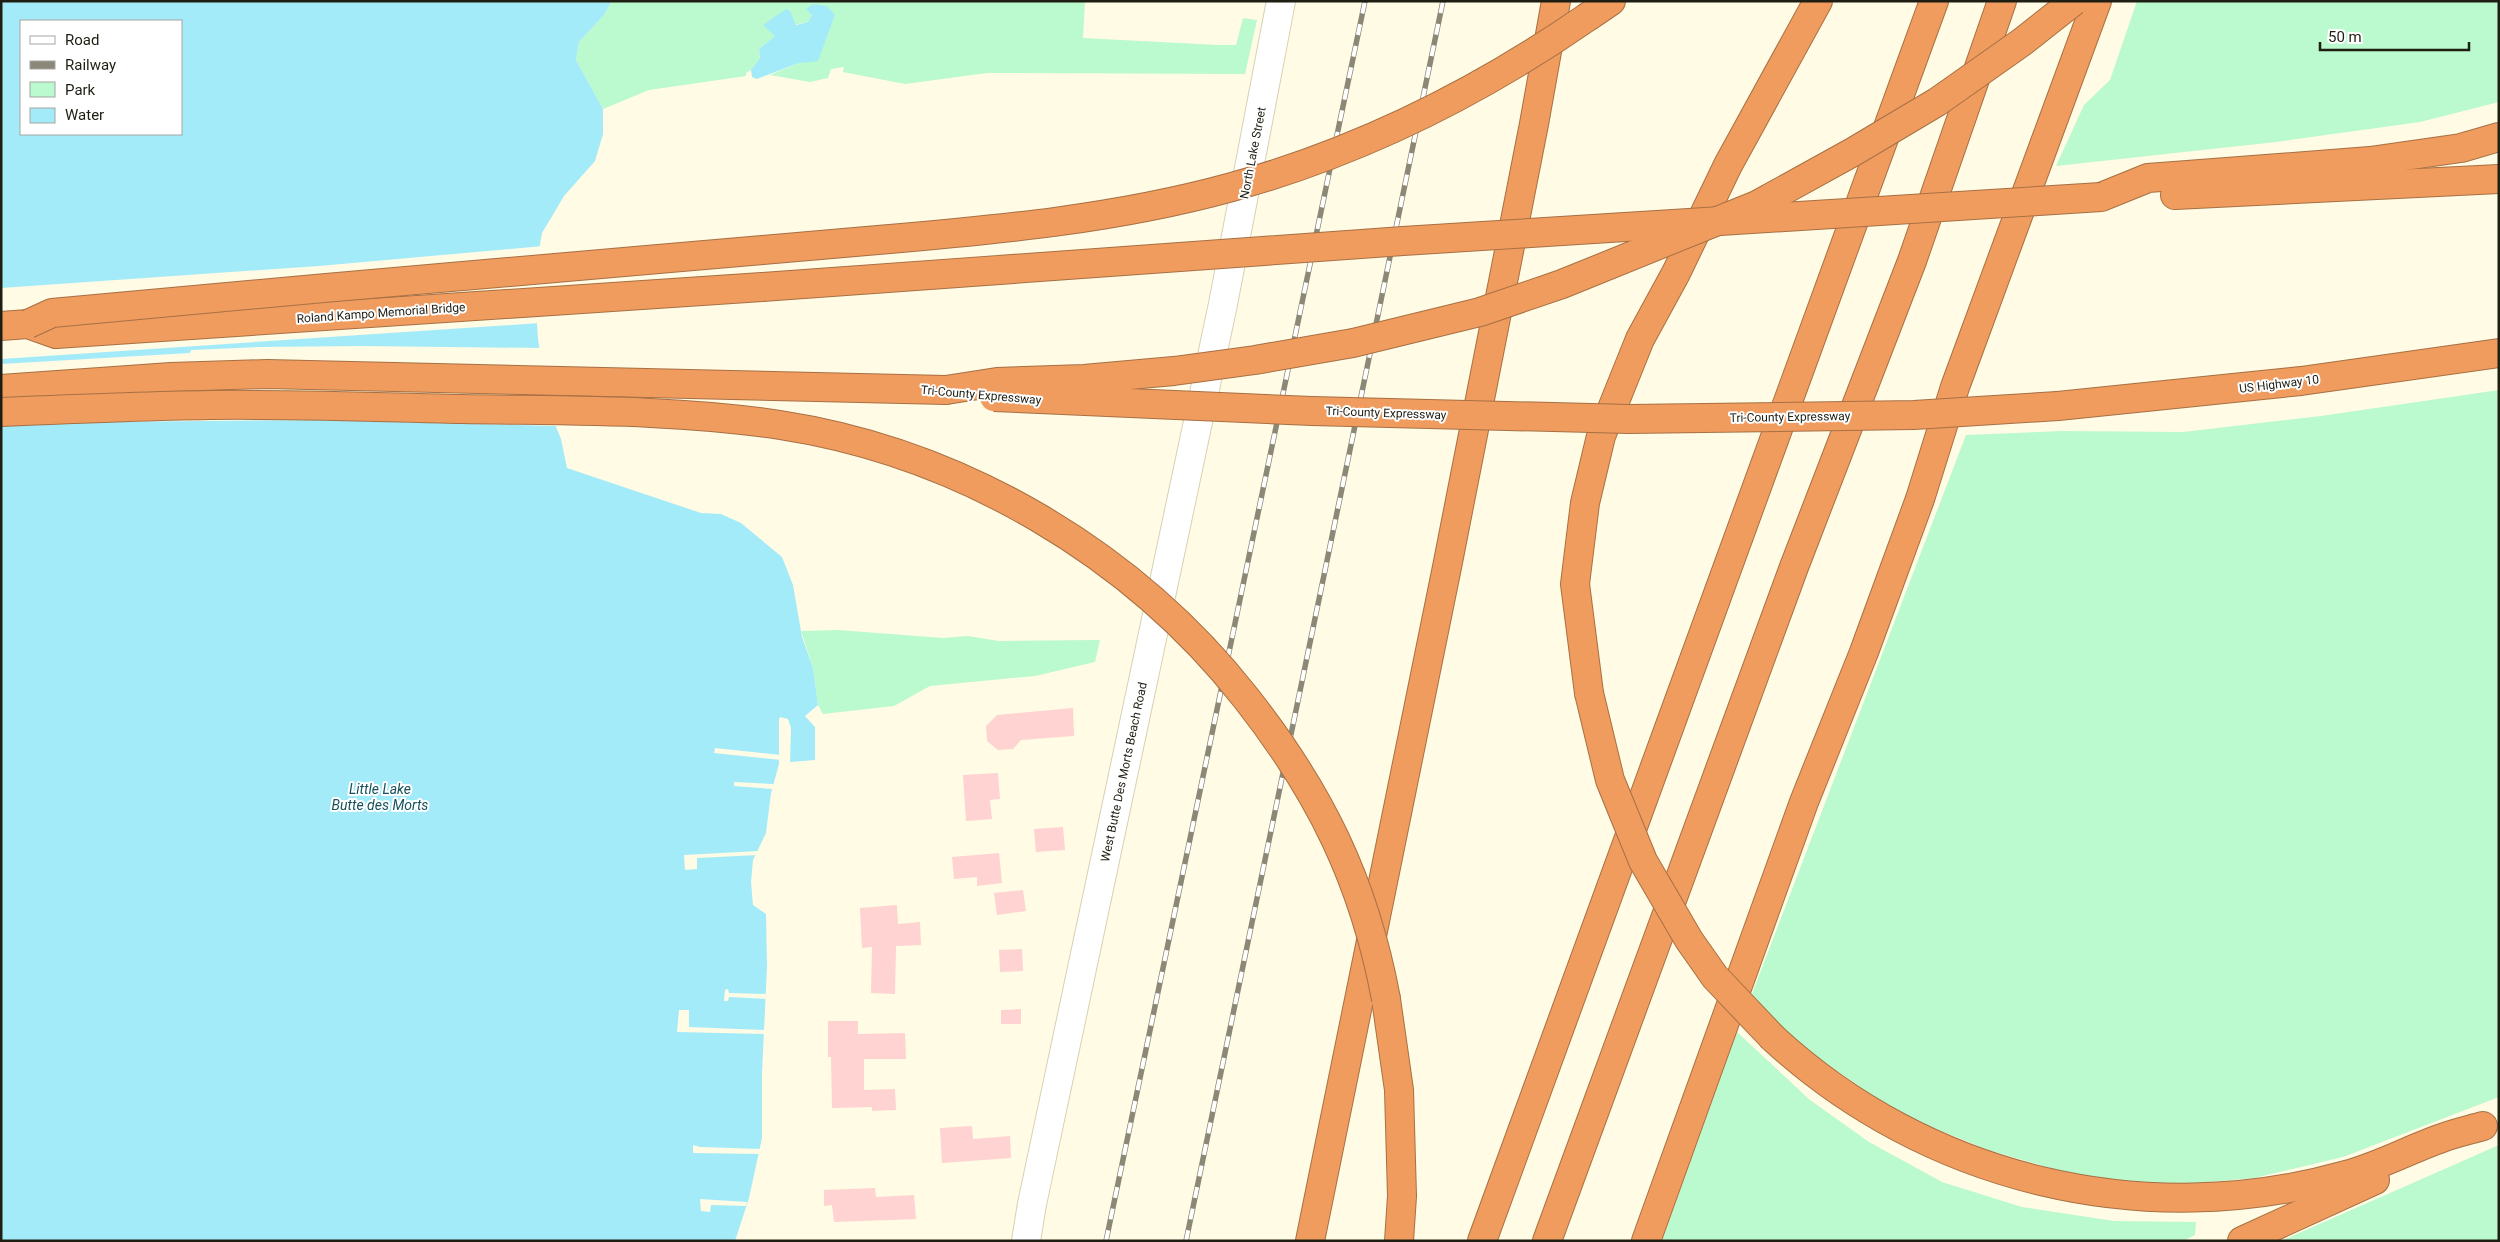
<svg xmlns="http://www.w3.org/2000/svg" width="2500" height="1242" font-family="Roboto,sans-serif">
  <rect width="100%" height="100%" fill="#fffbe4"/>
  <!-- green -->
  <g fill="#bbf9ce">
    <polygon points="612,1 1085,1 1083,38 1218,45 1236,45 1243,18 1257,20 1245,74 987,73 905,84 843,72 844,67 831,69 828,78 810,82 770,75 799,63 826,36 835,15 812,15 808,22 788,26 759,49 760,58 751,70 746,73 746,76 649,90 603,109 576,60 579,42 604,15"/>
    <polygon points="2137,1 2499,1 2499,102 2420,122 2276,142 2056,166 2084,105 2110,80"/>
    <polygon points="2499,390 2499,1097 2343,1157 2254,1178 2165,1186 2078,1176 1991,1151 1899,1114 1813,1054 1750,999 1966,435 2062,431 2183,432 2321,416"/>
    <polygon points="838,630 943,638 968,636 999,641 1100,640 1095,662 1035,676 930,686 894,706 823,714 818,705 813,668 801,631"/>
    <polygon points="1737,1032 1810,1100 1869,1142 1942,1182 2022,1207 2114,1221 2196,1222 2195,1235 2183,1241 1662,1241"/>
    <polygon points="2499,1145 2499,1241 2281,1241"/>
  </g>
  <!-- water -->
  <g fill="#a4ebfa" fill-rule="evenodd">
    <path d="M1,1H612L604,15L579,42L576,60L603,109V134L595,161L564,196L551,218L542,233L534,279L538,339L548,407L561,439L567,468L701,513L721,514L741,523L782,557L793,585L802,637L813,668L818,705L805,716L815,727V760L790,762L791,728L788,719L780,717L779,720V764L771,793L766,833L753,860L751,882L753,905L766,914L767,967L762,1073V1138L749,1198L735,1241H1ZM21,21H181V134H21Z"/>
    <polygon points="813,4 827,6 835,15 818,61 799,63 757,79 752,77 751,70 760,58 759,49 775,36 763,25 786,9 790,11 796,25 808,22 812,15 806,9"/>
  </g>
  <!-- pier -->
  <g fill="#fffbe4">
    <polygon points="543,246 537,279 540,323 1,359 1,288 319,266"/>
    <polygon points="362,346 542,348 550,406 558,426 318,420 1,423 1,364 190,353 191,350 260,347"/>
    <polygon points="715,748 781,755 781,760 714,753"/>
    <polygon points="734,782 772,784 776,785 775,789 772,789 734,786"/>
    <polygon points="759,851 758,855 697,858 697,869 685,870 684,855"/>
    <polygon points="728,989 729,993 768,994 768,999 729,997 728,1001 724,1001 725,990"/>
    <polygon points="679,1010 689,1010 689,1027 766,1030 766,1034 677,1032"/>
    <polygon points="693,1145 700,1147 762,1149 761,1154 693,1153"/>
    <polygon points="700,1199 747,1202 746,1206 711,1205 710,1212 701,1211"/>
  </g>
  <!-- building -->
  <g fill="#fed3d1">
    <polygon points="1073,708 1074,736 1021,740 1013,749 998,750 987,741 986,726 997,715"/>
    <polygon points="998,773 1000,799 990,800 992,819 966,821 963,775"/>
    <polygon points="1063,827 1065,850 1036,852 1034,829"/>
    <polygon points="999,853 1002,883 977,886 977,877 954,879 952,857"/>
    <polygon points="1023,890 1026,911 997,915 994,893"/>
    <polygon points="897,905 898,924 920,922 921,945 896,946 895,994 871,993 872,947 862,948 860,908"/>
    <polygon points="1022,949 1023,971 1000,972 999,950"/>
    <polygon points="1021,1009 1021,1024 1001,1024 1001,1010"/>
    <polygon points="828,1021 858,1021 858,1034 905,1033 906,1059 864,1059 864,1090 895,1089 896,1110 872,1111 872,1107 832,1108 831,1057 828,1057"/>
    <polygon points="972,1126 973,1139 1010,1136 1011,1158 942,1163 940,1128"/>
    <polygon points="875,1188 876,1197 914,1195 916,1219 834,1222 832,1205 824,1206 824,1190"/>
  </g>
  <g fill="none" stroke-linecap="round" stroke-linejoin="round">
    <!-- minor casing -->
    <g stroke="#d6d1b5" stroke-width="30">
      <polyline id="minor" points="1026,1241 1032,1204 1223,304 1281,1"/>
    </g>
    <!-- highway casing -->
    <g stroke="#a77044" stroke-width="30">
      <g id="highway">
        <polyline points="1589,16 1611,1"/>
        <polyline points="2175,195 2499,179"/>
        <polyline points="2101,197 2148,178 2370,161 2461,148 2499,137"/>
        <polyline points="1,326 28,324 56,334 762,287"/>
        <polyline points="1,389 171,377 267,374 946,390"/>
        <polyline points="2058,406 2301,381 2499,353"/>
        <polyline points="1589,693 1575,584 1585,503 1601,436 1640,339 1676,273 1728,165 1818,1"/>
        <polyline points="1386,999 1399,1090 1402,1196 1399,1241"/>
        <path d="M1773,1038C1927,1180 2144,1232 2346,1175C2380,1166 2410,1149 2442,1138C2455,1133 2469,1130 2483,1126"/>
        <polyline points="1310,1241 1447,567 1534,124 1556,1"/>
        <polyline points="1482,1241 1934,1"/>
        <polyline points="1547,1241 1794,567 1912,261 2002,1"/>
        <polyline points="1646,1241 1804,802 1864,652 1920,499 1955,387 2097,1"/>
        <polyline points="2242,1241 2375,1180"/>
      </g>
    </g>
    <!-- minor -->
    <use href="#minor" stroke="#fff" stroke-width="28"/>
    <!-- highway -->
    <use href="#highway" stroke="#f09c5f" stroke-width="28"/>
    <!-- rail casing -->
    <g stroke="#8b8878" stroke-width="5.5">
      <g id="rail">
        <polyline points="1106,1241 1365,1"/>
        <polyline points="1186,1241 1443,1"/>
      </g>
    </g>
    <!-- rail -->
    <use href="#rail" stroke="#fff" stroke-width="4" stroke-dasharray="11" stroke-linecap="butt"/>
    <!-- highway-bridge casing -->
    <g stroke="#a77044" stroke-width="30" stroke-linecap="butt">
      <g id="highway-bridge">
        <polyline points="762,287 1403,241 2101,197"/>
        <path d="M28,324L52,313C250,295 449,276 647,260C724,253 801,247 878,240C996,230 1116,219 1232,187C1359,152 1481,91 1589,16"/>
        <polyline points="946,390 997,382 1084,379 1174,371 1255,360 1353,343 1480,312 1562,284 1757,205 1853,152 1937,102 2022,42 2074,1"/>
        <polyline points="994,397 1312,411 1629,419 1914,415 2058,406"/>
        <path d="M1,412C71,409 141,406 211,405C295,404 378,407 462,409C568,411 675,409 780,425C962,453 1133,554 1246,698C1320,792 1364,881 1386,999"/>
        <polyline points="1589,693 1610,780 1643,861 1689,940 1715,977 1773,1038"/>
      </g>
    </g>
    <!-- highway-bridge -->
    <use href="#highway-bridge" stroke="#f09c5f" stroke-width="28"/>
  </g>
  <g text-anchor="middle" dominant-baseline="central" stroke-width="4" stroke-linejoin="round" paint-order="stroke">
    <!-- street labels -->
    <g font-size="12" fill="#1f1e13" stroke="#fff">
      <text transform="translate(1253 153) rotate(-79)">North Lake Street</text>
      <text transform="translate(381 313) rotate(-4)">Roland Kampo Memorial Bridge</text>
      <text transform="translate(2279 384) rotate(-7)">US Highway 10</text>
      <text transform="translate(981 395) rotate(5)">Tri-County Expressway</text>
      <text transform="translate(1386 413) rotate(2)">Tri-County Expressway</text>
      <text transform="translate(1790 417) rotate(-1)">Tri-County Expressway</text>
      <text transform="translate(1124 772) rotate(-78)">West Butte Des Morts Beach Road</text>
    </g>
    <!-- water labels -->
    <g font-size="14" font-style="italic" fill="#16515b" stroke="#fff">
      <text x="380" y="789">Little Lake<tspan x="380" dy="16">Butte des Morts</tspan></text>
    </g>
  </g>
  <!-- border -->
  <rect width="2500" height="1242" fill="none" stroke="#1f1e13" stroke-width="5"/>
  <!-- legend -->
  <rect x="20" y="20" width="162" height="115" fill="#ffffff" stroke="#a5a5a1"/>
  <rect x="30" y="36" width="25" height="8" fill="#ffffff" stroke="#a5a5a1"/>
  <text x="65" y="45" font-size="15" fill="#1f1e13">Road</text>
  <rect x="30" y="61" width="25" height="8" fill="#8b8878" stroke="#a5a5a1"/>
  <text x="65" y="70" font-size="15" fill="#1f1e13">Railway</text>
  <rect x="30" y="82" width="25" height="15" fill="#bbf9ce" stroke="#a5a5a1"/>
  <text x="65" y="95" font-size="15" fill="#1f1e13">Park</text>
  <rect x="30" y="108" width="25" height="15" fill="#a4ebfa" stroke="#a5a5a1"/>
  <text x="65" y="120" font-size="15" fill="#1f1e13">Water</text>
  <!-- scale -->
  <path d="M2320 42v8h149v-8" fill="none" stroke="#1f1e13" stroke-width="2.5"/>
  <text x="2328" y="42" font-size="15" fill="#1f1e13" stroke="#ffffff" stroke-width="4" paint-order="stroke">50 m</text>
</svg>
